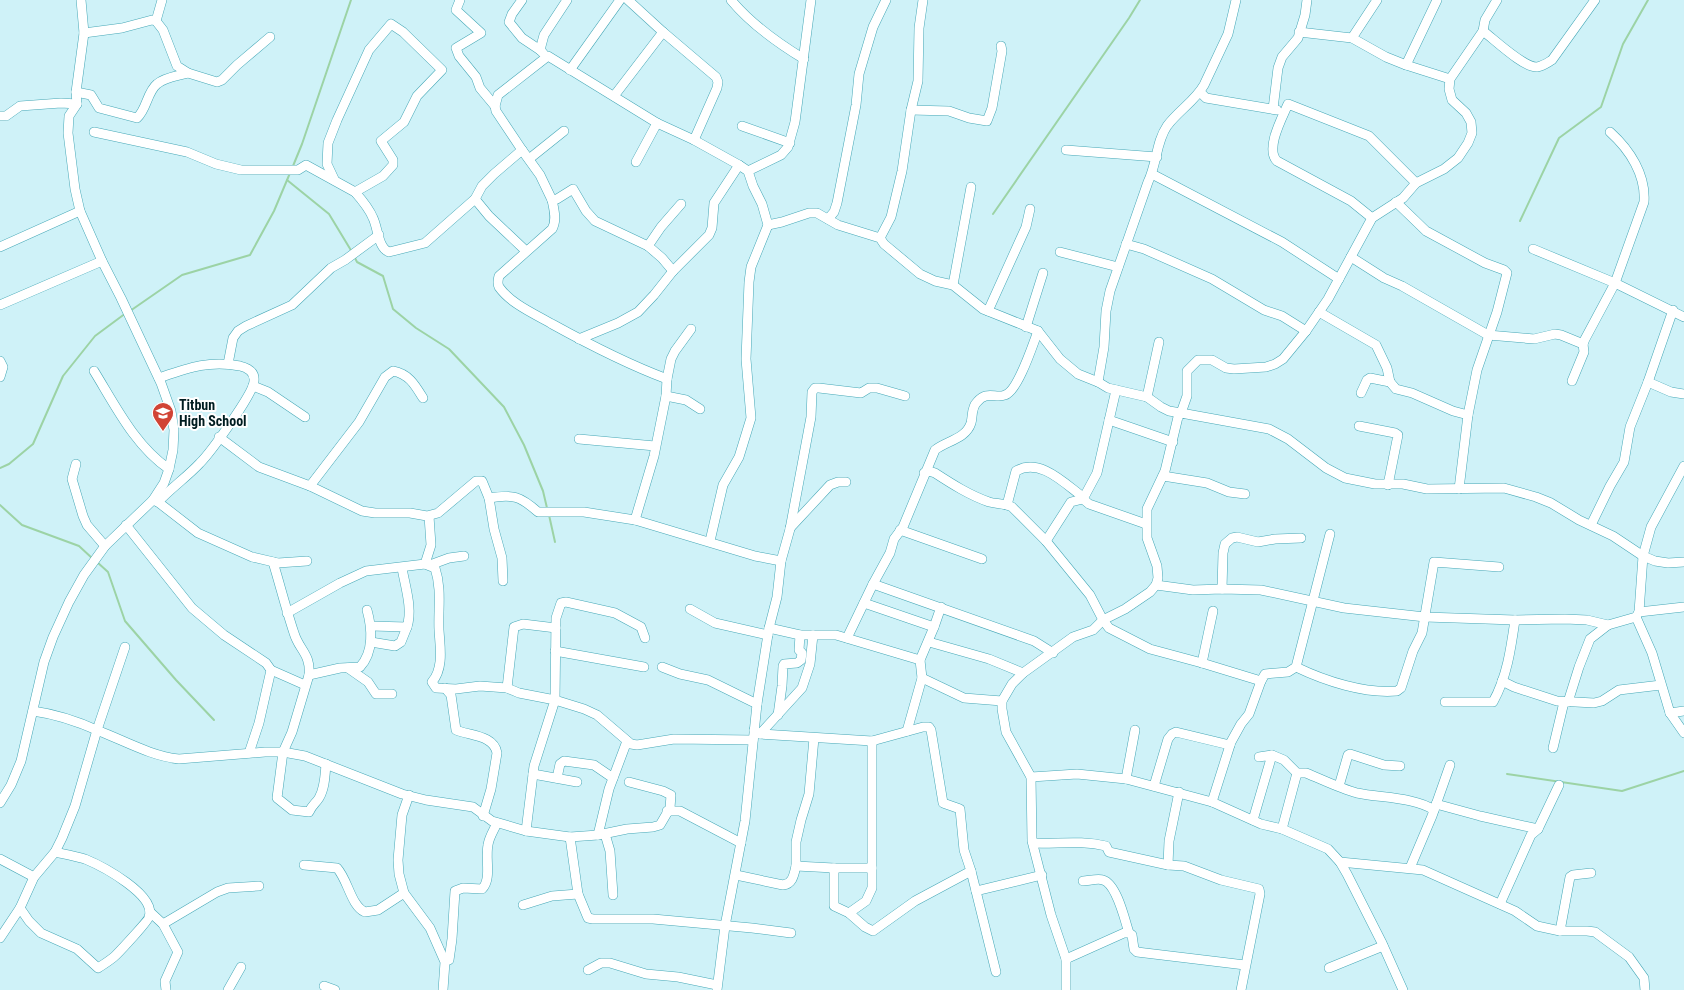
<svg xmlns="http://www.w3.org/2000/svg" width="1684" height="990" font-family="'Roboto Condensed',sans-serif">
  <rect width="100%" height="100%" fill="#cff2f8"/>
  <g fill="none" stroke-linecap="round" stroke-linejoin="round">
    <!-- stream -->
    <g stroke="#9cd3a5" stroke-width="2">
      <polyline points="293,166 302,144 351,0"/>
      <polyline points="287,180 329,214 352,252"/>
      <polyline points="993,214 1129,18 1140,0"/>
      <polyline points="1520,221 1559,138 1601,107 1623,44 1648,0"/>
      <polyline points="355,258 357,262 383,276 393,309 416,328 449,349 504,407 524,445 543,491 547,508"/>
      <polyline points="130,311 182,275 250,255 274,211 290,173"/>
      <polyline points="0,468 9,464 33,444 63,376 95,336 126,313"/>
      <polyline points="0,505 22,525 79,546 93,559"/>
      <polyline points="549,515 555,542"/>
      <polyline points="97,562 108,572 125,621 176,680 214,720"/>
      <polyline points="1507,774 1622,791 1684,771"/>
    </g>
    <!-- minor casing -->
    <g stroke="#46a8b7" stroke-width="10">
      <g id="minor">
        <polyline points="522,0 512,14 509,22 522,38 540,50"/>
        <path d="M731,0C751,24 776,42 804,59"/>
        <polyline points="156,21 162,0"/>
        <path d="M1483,31C1495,40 1524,68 1537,67C1543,66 1547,63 1552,60L1595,0"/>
        <polyline points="1299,32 1352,38 1386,57 1406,65 1450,79"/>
        <polyline points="84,33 122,28 152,20 156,21 163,30 177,66 188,73 217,82 222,80 237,65 270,37"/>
        <polyline points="1352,38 1377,0"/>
        <polyline points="543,53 540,50 544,35 567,0"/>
        <polyline points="1406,65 1437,0"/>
        <polyline points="570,70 620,0"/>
        <path d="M76,92L91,95L99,108L137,118C147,109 147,92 157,84C165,77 178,76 188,73"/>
        <polyline points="1200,92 1206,98 1277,110"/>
        <polyline points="614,96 663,32 628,0"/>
        <polyline points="495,106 498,95 548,56 657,123 694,140 717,88 718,82 716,77 663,32"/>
        <polyline points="1273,109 1278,68 1282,57 1298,38 1305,15 1307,0"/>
        <polyline points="911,110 949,111 969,118 987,121 992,108 1002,51 1001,46"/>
        <polyline points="0,116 6,116 20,106 61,103 77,104"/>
        <polyline points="742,126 790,143"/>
        <polyline points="94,132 187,152 216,164 241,170 298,170 306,165 355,192"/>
        <polyline points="522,150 540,175 552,200"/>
        <polyline points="1066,150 1157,157"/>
        <polyline points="529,159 564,131"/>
        <polyline points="636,162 657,123"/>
        <polyline points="748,171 781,155 788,147 795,122 811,0"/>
        <polyline points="1152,174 1282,242 1339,279"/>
        <path d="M334,179L327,164L328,143L337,120L369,50L391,24L403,32L442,70L417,96L404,122L381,141L393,160V165L383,176L355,192C362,200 369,208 373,218C378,228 378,248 389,252L425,243L475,199L482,186L494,174L522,150L496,111L495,106L480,88L476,77L459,56L456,48L481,33L456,10L460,0"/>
        <polyline points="475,199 489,216 526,251"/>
        <polyline points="1396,202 1426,231 1485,263 1504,270 1507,273 1497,312 1477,370 1468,415 1459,489"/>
        <path d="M1372,218L1351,201L1277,161C1265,149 1282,118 1288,104L1369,136L1416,183"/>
        <polyline points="828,219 834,212 837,203 856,105 859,74 873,27 886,0"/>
        <polyline points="768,225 782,222 809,213 817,213 838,225 880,238 884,244 920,274 935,281 953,285 983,309 1038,331 1060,359 1078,374 1098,382 1108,388 1147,397 1161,407 1169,411 1181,413 1187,396 1187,371 1198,360 1212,360 1226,368 1234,369 1266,367 1275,364 1283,359 1306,331 1328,299 1372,218 1403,198 1416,183 1444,169 1458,158 1468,143 1472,133 1471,122 1466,113 1452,100 1449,89 1450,79 1483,31 1485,20 1497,0"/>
        <polyline points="880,238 891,217 902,171 911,110 918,81 919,28 923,0"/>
        <polyline points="1126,244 1144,249 1212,279 1264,310 1282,316 1306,331"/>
        <polyline points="648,246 661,227 681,204"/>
        <polyline points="0,247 80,211"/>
        <polyline points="1533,249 1615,283 1684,317"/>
        <polyline points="1060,252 1118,267"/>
        <polyline points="1351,257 1384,278 1402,286 1488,335 1534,339 1555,334 1561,335 1583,344"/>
        <polyline points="953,285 971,187"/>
        <polyline points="0,305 102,261"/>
        <polyline points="988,311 1026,227 1030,209"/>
        <polyline points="1319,312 1376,345 1387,368 1390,382"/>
        <polyline points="1026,327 1043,273"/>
        <polyline points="579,339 618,323 638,312 654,295 673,271 709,235 712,228 714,203 739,165 694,140"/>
        <polyline points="0,361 3,367 0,377"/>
        <polyline points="228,364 233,338 238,331 246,326 292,305 331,268 345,260 379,235"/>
        <path d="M94,371C115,405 135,446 169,469"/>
        <path d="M667,379C627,364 590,345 552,324C535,314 511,304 499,287C497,283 498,280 499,276L552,229C557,221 554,209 552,200L557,199L573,189L586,211L595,221L648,246L662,258L673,271"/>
        <path d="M1572,381L1584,352L1583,344L1585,339L1615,283L1644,202C1646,175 1630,150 1610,132"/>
        <path d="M1098,382L1104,347L1106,311L1110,291L1148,182C1157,164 1156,142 1167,126C1178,111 1195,101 1204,85L1228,34L1236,0"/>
        <polyline points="1648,382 1671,392 1684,394"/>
        <polyline points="253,386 268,392 305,417"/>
        <polyline points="1361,393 1367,380 1370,378 1390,382 1396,389 1412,393 1453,411 1468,415"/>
        <polyline points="666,396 686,400 700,409"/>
        <polyline points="1147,397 1159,342"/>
        <polyline points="1109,420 1173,442"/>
        <polyline points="1359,426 1395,433 1398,435 1388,485"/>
        <polyline points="219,437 259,467 310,486 362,511 375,513 410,513 427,516 438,513 476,481 482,481 489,498 494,529 502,558 503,581"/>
        <polyline points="579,439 655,446"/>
        <polyline points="76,464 72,479 83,516 87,525 105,546"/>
        <path d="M924,473L929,471L935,473C952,484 969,495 989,502C996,504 1005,503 1012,507L1046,541L1090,595L1103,620L1109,628L1150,649L1202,663L1261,681L1265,674L1288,672L1296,667L1330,534"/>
        <polyline points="1163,476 1207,483 1229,492 1245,494"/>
        <path d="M310,486L359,422L385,377L393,371C409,374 415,385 423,398"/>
        <path d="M489,498C513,494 520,496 538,512H584L635,520L755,556L781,561"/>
        <polyline points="1083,499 1089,504 1146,524"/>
        <polyline points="153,500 158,502 198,533 252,557 278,563 307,561"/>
        <path d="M158,502C171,488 187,477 200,463C210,453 254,393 254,381C255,372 248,368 240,366C209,360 188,368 159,378"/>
        <path d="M1007,505L1016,471C1040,457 1065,484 1083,497"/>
        <polyline points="635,520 654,456 666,396 667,379 671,359 675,351 691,329"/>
        <polyline points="126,525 192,608 224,635 266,663 271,670 259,723 249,753"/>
        <polyline points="1591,525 1610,486 1624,462 1630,427 1648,382 1673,310"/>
        <polyline points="790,528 830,485 838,482 846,482"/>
        <polyline points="900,530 982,559"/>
        <polyline points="710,541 723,485 739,457 751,418 746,359 749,282 751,267 768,225 762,204 753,186 748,171 739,165"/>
        <polyline points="1046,541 1071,502 1083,499 1097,473 1116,390"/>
        <path d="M273,562C280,585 286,609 294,633C299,650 311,654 309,675L292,732L283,752L277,798L292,810L309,812C312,805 316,803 319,798C325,788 325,775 326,764"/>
        <polyline points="425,564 431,545 429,516"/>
        <polyline points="430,565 449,558 464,556"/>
        <polyline points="873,584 1034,641 1053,653"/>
        <polyline points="1156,585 1193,590 1222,589 1261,590 1344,608 1425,617 1515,620 1565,619 1587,620 1608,625 1636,617 1639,612 1684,607"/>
        <polyline points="1222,589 1223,553 1225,544 1232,538 1237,537 1258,542 1275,539 1301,538"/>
        <polyline points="864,603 934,627"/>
        <polyline points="690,609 715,623 768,635"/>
        <polyline points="1639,612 1643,556 1651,527 1684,466"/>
        <path d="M287,613L340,583L366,571L425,564L435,568C442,589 438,609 439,630C440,647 444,668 432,682L436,688L456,689L480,686L507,688L519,693L555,700L534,766L526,831"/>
        <polyline points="1636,617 1652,653 1670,713 1684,733"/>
        <path d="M371,626L407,627C413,609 405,586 402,568"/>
        <polyline points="769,628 800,635 836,635 920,660"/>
        <polyline points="645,638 641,627 615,613 566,602 561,603 556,618 555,700 584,709 597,715 631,744 637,745 674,739 753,740"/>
        <path d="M847,638L873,584L890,553L894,539L903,527L935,450C946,441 966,439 971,423C973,416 971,408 977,402C987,390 996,399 1005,395C1018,391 1033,344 1038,331"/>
        <polyline points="371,642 395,646 401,642 407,627"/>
        <polyline points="929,642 989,659 1023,673"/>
        <polyline points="555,651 644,667"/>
        <polyline points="1202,663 1213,611"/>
        <polyline points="662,667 680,674 708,680 757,704"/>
        <path d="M1296,667C1325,681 1365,694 1397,691L1401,688L1413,651L1422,633L1434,562L1499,567"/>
        <polyline points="348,668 368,682 376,694 392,694"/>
        <polyline points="271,670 305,685"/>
        <path d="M309,675L340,668L360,667C374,652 372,628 367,610"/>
        <polyline points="922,678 964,698 1002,701"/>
        <polyline points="1502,681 1514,687 1557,701 1594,703 1602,701 1619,690 1661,685"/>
        <path d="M445,688L451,695L456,730C470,736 494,735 497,753L491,789L483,816"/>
        <polyline points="507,688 514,627 523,624 556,628"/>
        <path d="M1445,702H1493C1507,677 1511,648 1515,620"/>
        <polyline points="1568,702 1579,667 1590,639 1608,625"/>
        <path d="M33,711C55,714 79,722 99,731C125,741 151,756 179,759L265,752H283L305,756L402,794L426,800L473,807L492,821L526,831L570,837L598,835L627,829L653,827L660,825L670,808L671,795L663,791L629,782"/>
        <polyline points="1670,713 1684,711"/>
        <polyline points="778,715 782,686 783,666 784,664 797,663 801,660 802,653 799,650 800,635"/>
        <polyline points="754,730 760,734 872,741 923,727 929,727 931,730 943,803 960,809 964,850 971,871 915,901 873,931 865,927 849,913 834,906 834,868"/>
        <polyline points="907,731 922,678 920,660 934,627 941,607"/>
        <polyline points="760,734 802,688 810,664 813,635"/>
        <polyline points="1553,748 1564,702"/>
        <path d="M1272,755L1284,760L1297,773H1306C1321,779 1341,789 1357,793C1380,798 1415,797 1434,810"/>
        <polyline points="533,774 577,782"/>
        <polyline points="1031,777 1077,774 1126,779 1212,802 1261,824 1282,829 1328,849 1340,862 1347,874 1382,943 1403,990"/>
        <polyline points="557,778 560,764 564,761 594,765 613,778"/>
        <polyline points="1126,779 1135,730"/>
        <polyline points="1154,786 1168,739 1172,734 1176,732 1230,745"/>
        <polyline points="1339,786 1348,755 1350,754 1384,765 1400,766"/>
        <polyline points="409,795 402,815 398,860 399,874 404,893 430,928 445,962 443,990"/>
        <polyline points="1212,802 1231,742 1241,724 1249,714 1261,681"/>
        <polyline points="0,803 11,785 21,761 44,662 53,637 69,602 84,575 105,546 153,500 164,483 169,469 173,450 174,430 171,411 161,383 121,298 102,261 80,211 75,189 68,133 69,116 77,104 76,92 84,33 81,0"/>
        <polyline points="1436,804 1480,816 1538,829"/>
        <polyline points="667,811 680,811 741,843"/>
        <polyline points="1253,820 1272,755 1259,757"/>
        <polyline points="1282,829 1297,773"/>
        <polyline points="605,834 610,851 613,895"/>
        <polyline points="598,835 609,789 627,741"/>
        <polyline points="570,837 578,894 588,918 593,919 653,919 752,928 791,933"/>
        <path d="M1033,843C1058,844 1081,840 1106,846L1109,852L1168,865L1184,866L1221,880L1259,889L1260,894L1241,990"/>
        <polyline points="0,859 34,877"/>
        <polyline points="1340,862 1423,870 1515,911 1537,926 1560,931 1587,931 1595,932 1629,957 1644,978 1645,990"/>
        <path d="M304,865L337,868C348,880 351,906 365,912L378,910L404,893"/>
        <polyline points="1168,865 1169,841 1179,792"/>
        <polyline points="796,866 796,842 801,820 809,794 814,738"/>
        <polyline points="1410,868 1432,816 1450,765"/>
        <polyline points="971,871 976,891"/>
        <path d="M736,875L783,885C793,884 794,874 796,866L834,868H872"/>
        <path d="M1083,881C1088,881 1098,878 1103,880C1117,884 1125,921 1129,933"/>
        <polyline points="1500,904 1531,835 1538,829 1559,785"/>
        <polyline points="523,905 552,896 578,894"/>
        <path d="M20,908L29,921L41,933L77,949L98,968C104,964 111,960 116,955C120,951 149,920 149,917C157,895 102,866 85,859C75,856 64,854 55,852"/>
        <polyline points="150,912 163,924 178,952 165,981 166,990"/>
        <polyline points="849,913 866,901 872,888 872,741"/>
        <polyline points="163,924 217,892 228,888 259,886"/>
        <polyline points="1560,931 1570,877 1573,875 1591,873"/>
        <polyline points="0,938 20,908 34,877 55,852 62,838 75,806 97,730 125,647"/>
        <polyline points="1066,959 1124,933 1129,933 1132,935 1134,949 1137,952 1245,965"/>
        <path d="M449,960L452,939L455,891L463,888L482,889C492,879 485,859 488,845C489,837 494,830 497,823"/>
        <polyline points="1329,968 1383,946"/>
        <polyline points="588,970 601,963 610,963 646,974 678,977 717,985"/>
        <polyline points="996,972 976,891 1042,875"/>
        <polyline points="324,986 335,990"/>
        <polyline points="228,990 241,967"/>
        <polyline points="717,990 725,926 745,821 757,704 769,628 777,597 781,561 790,529 811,417 812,392 815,388 819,388 861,393 869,388 877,388 905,396"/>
        <polyline points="1066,990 1066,959 1051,915 1032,841 1031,777 1006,732 1002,709 1002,701 1012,684 1023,673 1073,637 1093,630 1103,620 1125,609 1150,592 1156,585 1158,578 1157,566 1147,538 1147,509 1165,471 1178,417 1181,413 1269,429 1288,439 1326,468 1345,478 1375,484 1403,484 1427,489 1504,488 1536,497 1551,503 1579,520 1613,536 1643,556 1655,561 1668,563 1684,562"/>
      </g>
    </g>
    <!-- minor -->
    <use href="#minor" stroke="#fff" stroke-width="9"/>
  </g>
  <!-- icons -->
  <defs>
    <g id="school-pin" transform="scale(1.125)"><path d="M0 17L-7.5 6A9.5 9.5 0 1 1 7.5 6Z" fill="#d14435" stroke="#fff"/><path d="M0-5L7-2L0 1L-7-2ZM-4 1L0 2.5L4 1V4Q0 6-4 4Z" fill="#fff"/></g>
  </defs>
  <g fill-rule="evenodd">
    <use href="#school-pin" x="163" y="413"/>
  </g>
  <g text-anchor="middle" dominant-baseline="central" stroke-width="4" stroke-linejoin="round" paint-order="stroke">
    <!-- poi labels -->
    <g font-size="14" font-weight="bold" fill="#001c20" stroke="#fff" text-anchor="start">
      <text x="179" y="405">Titbun<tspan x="179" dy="16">High School</tspan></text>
    </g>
  </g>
</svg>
